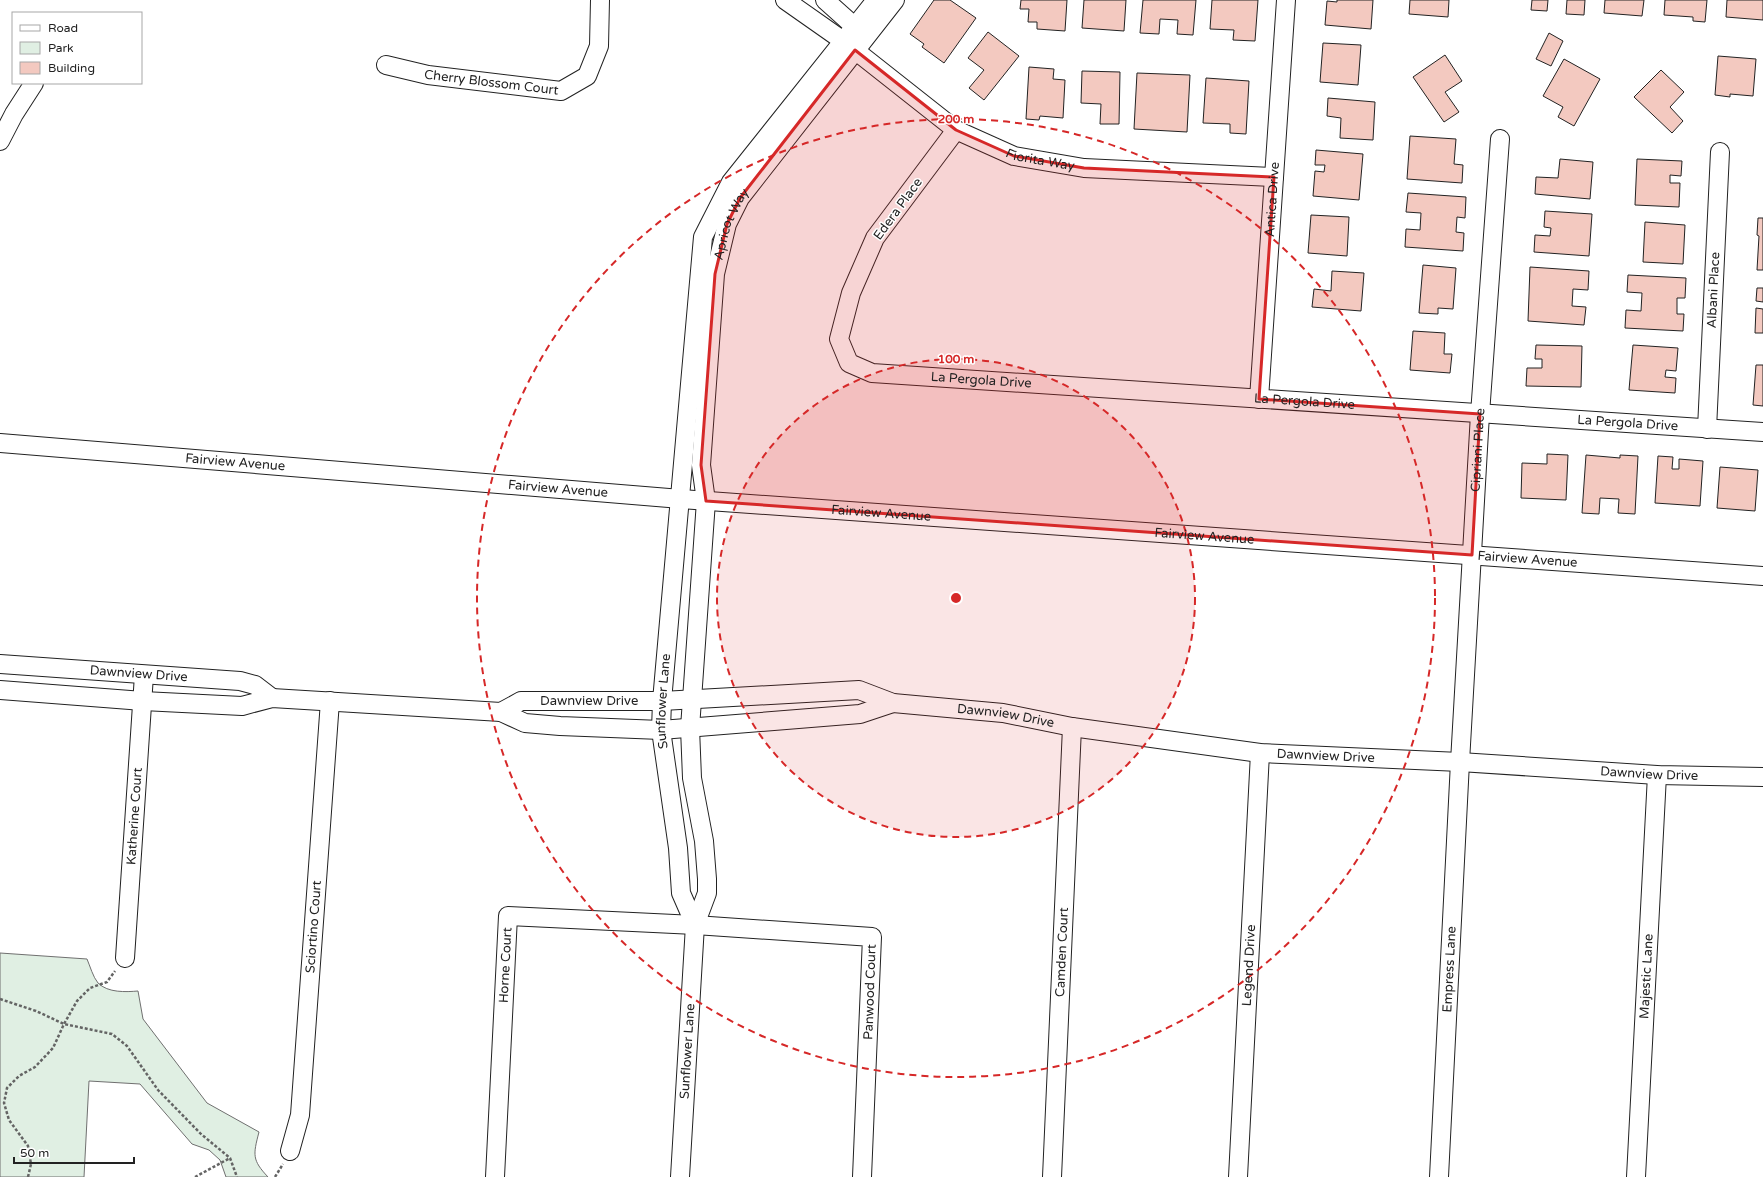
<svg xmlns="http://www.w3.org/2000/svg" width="1763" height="1177" font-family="'Varela Round',sans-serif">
  <rect width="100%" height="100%" fill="#fff"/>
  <!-- green -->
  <path fill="#e0efe3" stroke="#6f6f6f" d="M0,953L87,959C90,966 93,977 98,983C108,993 126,992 138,991L143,1019L207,1103L259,1132C253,1155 252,1160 268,1177H226L220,1160L209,1150L192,1144L140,1084L89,1081L84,1177H0Z"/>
  <!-- building -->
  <g fill="#f3c9c0" stroke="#222">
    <polygon points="934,0 950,0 976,18 944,63 922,47 924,44 910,34"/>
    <polygon points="1021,0 1067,0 1065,31 1037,29 1037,22 1028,22 1029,9 1020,9"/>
    <polygon points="1084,0 1126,0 1124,31 1082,28"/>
    <polygon points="1143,0 1196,0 1193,35 1177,34 1178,20 1160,19 1159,34 1140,33"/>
    <polygon points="1212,0 1258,0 1255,41 1233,40 1234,30 1210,29"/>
    <polygon points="1337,0 1373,0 1371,29 1325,25 1327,1 1337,2"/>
    <polygon points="1410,0 1449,0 1448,17 1409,14"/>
    <polygon points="1532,0 1548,0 1547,11 1531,10"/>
    <polygon points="1567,0 1585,0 1584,15 1566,14"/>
    <polygon points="1605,0 1644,0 1642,16 1604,13"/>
    <polygon points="1665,0 1707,0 1705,22 1693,21 1693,17 1664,15"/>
    <polygon points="1727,0 1763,0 1763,20 1726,17"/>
    <polygon points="988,32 1019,56 984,100 969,88 984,70 968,58"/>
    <polygon points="1549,33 1563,41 1551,66 1536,59"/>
    <polygon points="1323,43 1361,45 1358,85 1320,82"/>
    <polygon points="1445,55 1462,81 1445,92 1459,112 1444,122 1413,77"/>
    <polygon points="1718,56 1756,59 1753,96 1730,94 1730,97 1715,95"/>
    <polygon points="1564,59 1600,79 1574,126 1558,117 1563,107 1543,96"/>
    <polygon points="1029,67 1054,69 1053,79 1065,80 1063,118 1040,116 1039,120 1026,119"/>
    <polygon points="1661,70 1684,92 1670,107 1683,121 1672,133 1634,97"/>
    <polygon points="1082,71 1120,72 1119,124 1100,124 1101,104 1081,103"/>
    <polygon points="1137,73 1190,75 1187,132 1134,129"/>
    <polygon points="1206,78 1249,81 1246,134 1230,133 1230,124 1203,123"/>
    <polygon points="1328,98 1375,102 1373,140 1340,138 1341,118 1327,116"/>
    <polygon points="1410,136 1456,139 1454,164 1463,165 1462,183 1407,179"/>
    <polygon points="1316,150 1363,154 1359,200 1313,196 1315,171 1324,172 1325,165 1315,165"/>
    <polygon points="1560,159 1593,162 1590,199 1535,194 1536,177 1558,178"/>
    <polygon points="1637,159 1682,161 1681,176 1670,175 1670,183 1680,183 1679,207 1635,205"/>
    <polygon points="1408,193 1466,197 1465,218 1457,217 1456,232 1464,233 1463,251 1405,247 1406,229 1420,230 1421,213 1406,212"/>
    <polygon points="1545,211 1592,214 1589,256 1534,252 1535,235 1550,236 1551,228 1544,227"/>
    <polygon points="1311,215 1349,217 1347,256 1308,253"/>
    <polygon points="1758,218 1763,218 1763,270 1757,270 1759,236 1757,235"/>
    <polygon points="1645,222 1685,225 1683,264 1643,262"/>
    <polygon points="1423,265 1456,268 1453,309 1438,308 1438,314 1419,313"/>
    <polygon points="1530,267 1589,271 1588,290 1573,289 1572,306 1586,307 1584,325 1528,321"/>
    <polygon points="1332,271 1364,273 1361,311 1312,307 1314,289 1331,291"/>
    <polygon points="1628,275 1686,278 1685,298 1677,298 1677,314 1684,314 1683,331 1625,328 1626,310 1641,311 1642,293 1627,292"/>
    <polygon points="1757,288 1763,288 1763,302 1756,301"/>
    <polygon points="1756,308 1763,309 1763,333 1755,333"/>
    <polygon points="1413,331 1445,333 1444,354 1452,354 1450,373 1410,370"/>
    <polygon points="1536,345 1582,346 1581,387 1526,386 1527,368 1542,368 1542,359 1535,359"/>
    <polygon points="1633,345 1678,348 1676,371 1666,370 1665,377 1676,378 1675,393 1629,390"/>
    <polygon points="1756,365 1763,365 1763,406 1753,405"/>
    <polygon points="1547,454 1568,455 1566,500 1521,498 1522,463 1547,464"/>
    <polygon points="1586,455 1620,458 1620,455 1638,456 1635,514 1618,513 1619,499 1600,498 1599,514 1582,513"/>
    <polygon points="1658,456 1673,457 1672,469 1679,469 1679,459 1703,461 1700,506 1655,503"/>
    <polygon points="1720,467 1758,470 1755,511 1717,508"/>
  </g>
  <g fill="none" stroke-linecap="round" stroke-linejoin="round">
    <!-- minor casing -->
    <g stroke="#222" stroke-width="20">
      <g id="minor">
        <path id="s1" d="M785,0L842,40L956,130L1014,156L1084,168L1274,177"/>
        <polyline points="825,0 854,26"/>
        <path id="s2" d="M386,65L428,75L561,91L587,76L599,46L600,0"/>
        <path id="s3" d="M956,130L875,238L851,293L839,339L849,363L872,373L1763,432"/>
        <polyline points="0,141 14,114 34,83"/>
        <path id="s4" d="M1259,399L1286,0"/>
        <path id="s5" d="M1707,429L1720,152"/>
        <path id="s6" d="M0,443L681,499L1763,576"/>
        <path id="s7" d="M0,664L240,681L255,685L272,698"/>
        <polyline points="0,690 143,701 242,706 272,698 501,712 525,723 560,726 661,730 860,714 893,703"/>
        <path id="s8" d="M501,712L521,701H662L859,690L893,703L1003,713L1072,727L1260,753L1460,762L1657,775L1763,777"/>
        <path id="s9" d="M695,925L681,893L678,848L661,730L662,701L703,237L731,182L876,0"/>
        <path id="s10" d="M125,958L144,675"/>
        <path id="s11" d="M290,1151L300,1115L330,701"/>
        <path id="s12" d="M495,1177L508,916L695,925L872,937L862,1177"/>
        <path id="s13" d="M680,1177L695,925L707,893V879L704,841L692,778L690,728L706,501L701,465L715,274L727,224L740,198L895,0"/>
        <path id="s14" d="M1052,1177L1072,727"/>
        <path id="s15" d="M1238,1177L1260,753"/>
        <path id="s16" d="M1439,1177L1460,762L1480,414L1500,139"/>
        <path id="s17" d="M1636,1177L1657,775"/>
      </g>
    </g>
    <!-- path -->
    <g stroke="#646464" stroke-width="2.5" stroke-dasharray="3 2" stroke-linecap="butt">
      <polyline points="0,999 36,1011 64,1024 112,1034 127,1046 158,1090 201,1134 230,1158 237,1177"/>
      <polyline points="28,1177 31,1164 28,1146 9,1120 4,1103 7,1088 19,1076 35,1067 53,1048 64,1024 77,1001 90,988 107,982 115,971"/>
      <polyline points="195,1177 230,1158"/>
      <polyline points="275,1177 283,1164"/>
    </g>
    <!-- minor -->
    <use href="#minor" stroke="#fff" stroke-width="18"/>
  </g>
  <!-- marked area -->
  <path fill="#d62828" fill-opacity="0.2" stroke="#d62828" stroke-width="3" stroke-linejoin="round" d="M855,50L956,130L1014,156L1084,168L1274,177L1259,399L1480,414L1472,555L706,501L701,465L715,274L727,224L740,198Z"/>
  <!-- distance rings -->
  <circle cx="956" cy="598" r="239" fill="#d62828" fill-opacity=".12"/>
  <g fill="none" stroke="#d62828" stroke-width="2" stroke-dasharray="7 5">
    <circle cx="956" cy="598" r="239"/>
    <circle cx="956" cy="598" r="479"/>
  </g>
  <g text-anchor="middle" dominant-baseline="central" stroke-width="3" stroke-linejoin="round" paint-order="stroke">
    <!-- street labels -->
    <g font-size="13" fill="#222" stroke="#fff">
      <text stroke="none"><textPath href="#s2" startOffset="107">Cherry Blossom Court</textPath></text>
      <text stroke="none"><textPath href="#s1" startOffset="305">Fiorita Way</textPath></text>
      <text stroke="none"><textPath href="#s4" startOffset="200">Antica Drive</textPath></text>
      <text transform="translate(898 209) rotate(-54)">Edera Place</text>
      <text stroke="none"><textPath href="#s13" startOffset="961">Apricot Way</textPath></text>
      <text stroke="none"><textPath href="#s5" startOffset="139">Albani Place</textPath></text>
      <text stroke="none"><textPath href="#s3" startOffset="403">La Pergola Drive</textPath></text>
      <text stroke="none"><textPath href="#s3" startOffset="727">La Pergola Drive</textPath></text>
      <text stroke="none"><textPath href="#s3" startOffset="1051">La Pergola Drive</textPath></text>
      <text stroke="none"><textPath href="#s16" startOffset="728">Cipriani Place</textPath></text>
      <text stroke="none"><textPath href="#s6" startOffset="236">Fairview Avenue</textPath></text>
      <text stroke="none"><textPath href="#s6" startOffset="560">Fairview Avenue</textPath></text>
      <text stroke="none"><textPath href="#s6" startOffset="884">Fairview Avenue</textPath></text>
      <text stroke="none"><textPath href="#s6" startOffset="1208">Fairview Avenue</textPath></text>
      <text stroke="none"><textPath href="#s6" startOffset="1532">Fairview Avenue</textPath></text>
      <text stroke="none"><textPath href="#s7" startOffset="139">Dawnview Drive</textPath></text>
      <text stroke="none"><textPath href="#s8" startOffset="91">Dawnview Drive</textPath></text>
      <text stroke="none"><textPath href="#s9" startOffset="228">Sunflower Lane</textPath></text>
      <text stroke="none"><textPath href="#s8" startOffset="511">Dawnview Drive</textPath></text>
      <text stroke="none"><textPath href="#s8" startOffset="834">Dawnview Drive</textPath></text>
      <text stroke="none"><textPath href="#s8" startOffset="1158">Dawnview Drive</textPath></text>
      <text stroke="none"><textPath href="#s10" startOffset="142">Katherine Court</textPath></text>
      <text stroke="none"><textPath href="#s11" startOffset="226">Sciortino Court</textPath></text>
      <text stroke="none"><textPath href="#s14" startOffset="225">Camden Court</textPath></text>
      <text stroke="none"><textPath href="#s12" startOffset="212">Horne Court</textPath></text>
      <text stroke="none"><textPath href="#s15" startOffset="212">Legend Drive</textPath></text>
      <text stroke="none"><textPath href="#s16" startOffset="208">Empress Lane</textPath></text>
      <text stroke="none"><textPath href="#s17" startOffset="201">Majestic Lane</textPath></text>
      <text transform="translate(870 992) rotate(-88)">Panwood Court</text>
      <text stroke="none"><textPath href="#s13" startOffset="126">Sunflower Lane</textPath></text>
    </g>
  </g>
  <circle cx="956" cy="598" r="6" fill="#d62828" stroke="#fff" stroke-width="2"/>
  <g font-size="12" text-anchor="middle" font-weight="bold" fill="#d62828" stroke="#fff" stroke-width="3" stroke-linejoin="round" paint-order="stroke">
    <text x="956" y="123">200 m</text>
    <text x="956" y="363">100 m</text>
  </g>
  <!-- legend -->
  <rect x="12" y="12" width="130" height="72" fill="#ffffff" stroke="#a7a7a7"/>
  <rect x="20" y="25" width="20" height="6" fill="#ffffff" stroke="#a7a7a7"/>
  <text x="48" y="32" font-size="12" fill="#222222">Road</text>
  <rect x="20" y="42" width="20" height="12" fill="#e0efe3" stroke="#a7a7a7"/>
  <text x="48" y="52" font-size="12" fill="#222222">Park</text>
  <rect x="20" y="62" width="20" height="12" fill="#f3c9c0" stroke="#a7a7a7"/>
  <text x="48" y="72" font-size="12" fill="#222222">Building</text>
  <!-- scale -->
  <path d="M14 1157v6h120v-6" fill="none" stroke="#222222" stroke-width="2"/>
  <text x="20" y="1157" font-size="12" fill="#222222" stroke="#ffffff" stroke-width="3" paint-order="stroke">50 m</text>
</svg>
